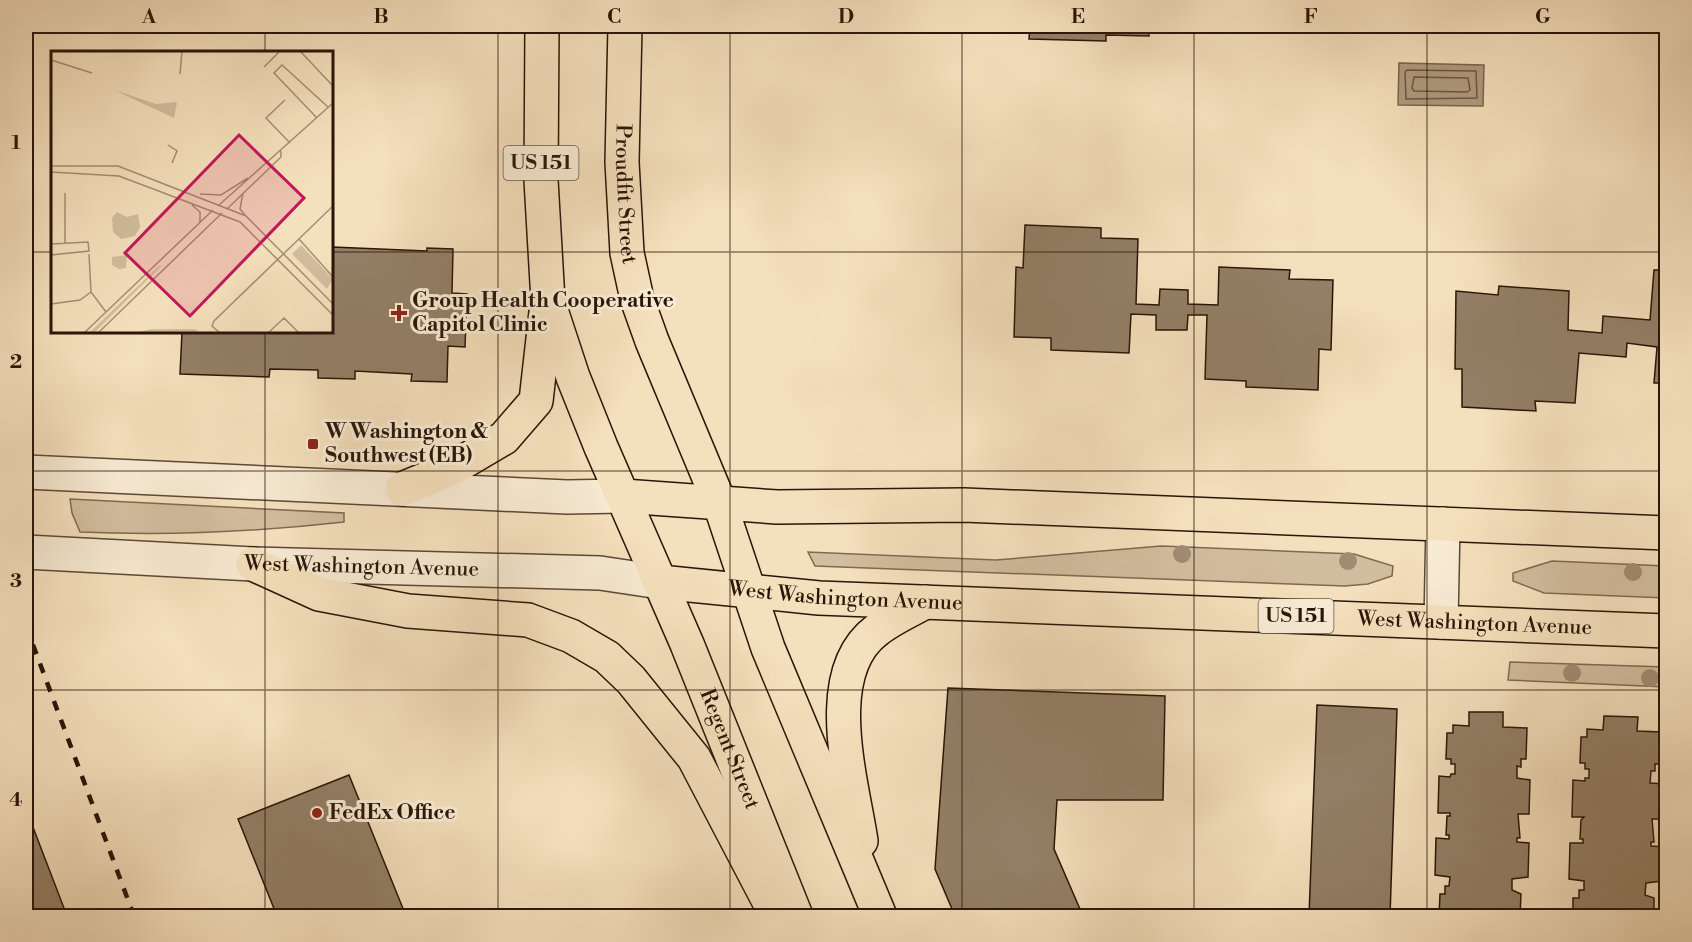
<svg xmlns="http://www.w3.org/2000/svg" width="1692" height="942" font-family="'Libre Bodoni',serif">
  <rect width="100%" height="100%" fill="#f5e0bd"/>
  <filter id="stains"><feTurbulence type="fractalNoise" baseFrequency=".00333" numOctaves="4"/><feColorMatrix values="0 0 0 0 .2 0 0 0 0 .09 0 0 0 0 .02 0 0 0 .5 -.17"/></filter>
  <radialGradient id="worn" r=".72"><stop offset=".6" stop-color="#630" stop-opacity="0"/><stop offset="1" stop-color="#630" stop-opacity=".3"/></radialGradient>
  <!-- green -->
  <g fill="#d2bd9e" stroke="#7e6953" stroke-width="1.5">
    <path d="M70,499L344,513V522C255,532 169,536 80,532L72,513Z"/>
    <polygon points="1161,546 1354,554 1393,566 1392,576 1368,584 1345,586 815,566 808,552 996,560"/>
    <polygon points="1552,561 1666,566 1666,598 1544,593 1513,581 1513,573"/>
    <polygon points="1510,662 1666,667 1666,687 1508,680"/>
  </g>
  <!-- water -->
  <polygon fill="#b09b7f" stroke="#7a654f" stroke-width="1.5" points="1399,63 1484,65 1483,106 1398,105"/>
  <g fill="none" stroke-linecap="round" stroke-linejoin="round">
    <!-- shore -->
    <g stroke="#6c5844" stroke-width="1.5">
      <polygon points="1407,70 1476,71 1477,98 1406,99 1405,72"/>
      <polygon points="1414,77 1468,78 1470,90 1467,92 1414,91 1412,88"/>
    </g>
  </g>
  <!-- building -->
  <g fill="#937f66" stroke="#291508" stroke-width="1.5">
    <polygon points="1030,26 1149,26 1149,36 1106,35 1106,41 1029,39"/>
    <polygon points="1025,225 1101,228 1101,238 1138,239 1136,304 1159,305 1160,289 1188,290 1188,304 1218,305 1219,267 1290,270 1289,279 1333,280 1331,350 1319,349 1318,390 1246,387 1246,381 1205,379 1207,315 1188,315 1187,330 1156,330 1156,315 1131,314 1129,353 1051,350 1051,338 1014,337 1016,267 1023,268"/>
    <polygon points="332,247 427,251 427,248 453,249 452,293 467,294 465,347 448,346 447,382 411,381 412,374 355,371 355,379 318,378 318,370 270,369 269,377 180,374 182,332 332,332"/>
    <polygon points="1654,270 1666,270 1666,383 1654,383 1657,347 1627,343 1626,357 1579,353 1575,403 1535,401 1536,411 1462,407 1462,369 1455,369 1456,291 1498,295 1499,286 1569,291 1568,330 1602,333 1603,316 1650,320"/>
    <polygon points="948,688 1165,696 1163,800 1057,800 1054,849 1083,916 955,916 935,869"/>
    <polygon points="1317,705 1397,709 1390,916 1309,916"/>
    <polygon points="1469,712 1503,712 1503,727 1527,728 1526,759 1521,759 1521,767 1517,766 1517,778 1530,780 1529,814 1518,814 1520,838 1517,838 1517,842 1529,843 1528,877 1512,879 1512,890 1521,894 1520,916 1439,916 1440,894 1445,894 1445,886 1449,886 1450,877 1435,875 1436,838 1449,839 1449,835 1446,835 1447,816 1450,816 1450,813 1438,813 1439,776 1450,777 1451,774 1455,774 1455,764 1451,764 1451,759 1446,759 1447,733 1453,733 1453,725 1469,726"/>
    <polygon points="1604,716 1638,717 1637,731 1661,732 1660,764 1655,764 1655,771 1651,771 1650,783 1665,784 1664,819 1652,819 1654,842 1651,842 1651,846 1664,847 1662,881 1646,883 1645,895 1654,898 1654,916 1573,916 1573,898 1579,898 1579,890 1584,890 1584,881 1569,879 1570,843 1583,843 1583,839 1580,839 1581,820 1584,817 1572,817 1573,780 1585,781 1585,778 1589,778 1589,769 1585,769 1585,763 1580,763 1581,737 1587,737 1587,729 1603,730"/>
    <polygon points="349,775 406,916 277,916 238,819"/>
    <polygon points="26,809 67,916 26,916"/>
  </g>
  <g fill="none" stroke-linecap="round" stroke-linejoin="round">
    <!-- minor casing -->
    <g stroke="#5c4835" stroke-width="36">
      <g id="minor">
        <polyline points="26,472 567,497 623,496"/>
        <path id="s1" d="M26,552L253,564L600,573L660,582"/>
        <polyline points="1441,622 1443,524"/>
      </g>
    </g>
    <!-- major casing -->
    <g stroke="#291508" stroke-width="36">
      <g id="major">
        <path id="s2" d="M542,26L541,180L548,301L573,377L601,447L687,644L796,916"/>
        <path id="s3" d="M625,26L622,162L627,253L637,299L652,341L720,504L768,648L880,916"/>
        <polyline points="402,489 453,468 504,438 536,401 546,312"/>
        <polyline points="623,496 777,507 964,505 1666,533"/>
        <polyline points="253,564 319,594 408,611 528,620 571,636 607,657 631,680 694,758 772,907"/>
        <path id="s4" d="M660,582L819,598L1666,631"/>
        <path d="M861,841C852,781 819,673 877,630C891,619 909,611 925,602"/>
      </g>
    </g>
    <!-- minor -->
    <use href="#minor" stroke="#f8ebd4" stroke-width="33"/>
    <!-- major -->
    <use href="#major" stroke="#f5e0bd" stroke-width="33"/>
    <!-- rail -->
    <polyline stroke="#291508" stroke-width="4.5" stroke-dasharray="10 10" stroke-linecap="butt" points="26,626 134,916"/>
  </g>
  <!-- trees -->
  <g fill="#a18c72">
    <circle cx="1182" cy="554" r="9"/>
    <circle cx="1348" cy="561" r="9"/>
    <circle cx="1633" cy="572" r="9"/>
    <circle cx="1572" cy="673" r="9"/>
    <circle cx="1650" cy="678" r="9"/>
  </g>
  <!-- grid -->
  <path fill="none" stroke="#291508" stroke-width="1.5" stroke-opacity="0.55" d="M265,26V52M498,26V916M730,26V916M962,26V916M1194,26V916M1427,26V916M26,252H52M332,252H1666M265,332V916M26,471H1666M26,690H1666"/>
  <!-- markers -->
  <g fill="#8f2418" stroke="#f8ebd4" stroke-width="2">
    <path d="M396 304h6v6h6v6h-6v6h-6v-6h-6v-6h6z"/>
    <rect x="307" y="438" width="12" height="12" rx="3"/>
    <circle cx="317" cy="813" r="6"/>
  </g>
  <g text-anchor="middle" dominant-baseline="central" stroke-width="6" stroke-linejoin="round" paint-order="stroke">
    <!-- shield labels -->
    <g fill="#f8ebd4" stroke="#675545" stroke-width="1.5">
      <rect x="503.5" y="146" width="75" height="34" rx="4.5"/>
      <rect x="1258.5" y="599" width="75" height="34" rx="4.5"/>
    </g>
    <g font-size="20" font-weight="bold" fill="#291508">
      <text x="541" y="163">US 151</text>
      <text x="1296" y="616">US 151</text>
    </g>
    <!-- street labels -->
    <g font-size="21" fill="#291508" stroke="#f8ebd4">
      <text stroke="none"><textPath href="#s3" startOffset="168">Proudfit Street</textPath></text>
      <text stroke="none"><textPath href="#s1" startOffset="336">West Washington Avenue</textPath></text>
      <text stroke="none"><textPath href="#s4" startOffset="186">West Washington Avenue</textPath></text>
      <text stroke="none"><textPath href="#s4" startOffset="816">West Washington Avenue</textPath></text>
      <text stroke="none"><textPath href="#s2" startOffset="759">Regent Street</textPath></text>
    </g>
    <!-- poi labels -->
    <g font-size="21" font-weight="bold" fill="#291508" stroke="#f8ebd4" text-anchor="start">
      <text x="412" y="301">Group Health Cooperative<tspan x="412" dy="24">Capitol Clinic</tspan></text>
      <text x="325" y="432">W Washington &amp;<tspan x="325" dy="24">Southwest (EB)</tspan></text>
      <text x="329" y="813">FedEx Office</text>
    </g>
  </g>
  <!-- overview -->
  <g transform="translate(51 51)">
    <rect width="282" height="282" fill="#f5e0bd"/>
    <path d="M63,39L105,53L126,51L123,67ZM66,161L76,166L87,163L89,176L84,185L70,188L62,181L61,167ZM250,194L282,228L276,238L241,203ZM76,204L75,217L68,218L61,214V206ZM111,214L43,282H38L108,215ZM100,278H144L149,282H83Z" fill="#d2bd9e"/>
    <path fill="none" stroke="#a38f75" stroke-width="1.5" d="M249,0L282,35M0,9L41,22M213,16L229,0M129,23L131,0M234,49L215,67L239,92M266,67L223,22L231,14L277,56M117,94L126,100L121,112M0,115H67L195,165L282,253M0,121L68,125L189,171L282,264M14,142V192M192,142L189,158L194,164M149,143L170,144L197,127M141,154L149,161V171M168,154L282,52M177,157L230,106V100M248,188L282,226M0,193L37,191L38,200L0,204M38,203L40,241L55,261M0,253L29,249L40,241M33,282L162,159M47,282L171,162M169,282L161,275L163,270L282,155M217,282L233,267L248,282"/>
    <path fill="#c2185b" fill-opacity="0.15" stroke="#c2185b" stroke-width="3" d="M188,84L253,147L139,265L74,202Z"/>
    <rect width="282" height="282" fill="none" stroke="#291508" stroke-width="3"/>
  </g>
  <!-- margin -->
  <rect width="1692" height="942" fill="none" stroke="#f5e0bd" stroke-width="66"/>
  <rect x="33" y="33" width="1626" height="876" fill="none" stroke="#291508" stroke-width="2"/>
  <g font-size="20" text-anchor="middle" font-weight="bold" fill="#291508">
    <text x="149" y="23">A</text>
    <text x="381" y="23">B</text>
    <text x="614" y="23">C</text>
    <text x="846" y="23">D</text>
    <text x="1078" y="23">E</text>
    <text x="1311" y="23">F</text>
    <text x="1543" y="23">G</text>
    <text x="16" y="149">1</text>
    <text x="16" y="368">2</text>
    <text x="16" y="587">3</text>
    <text x="16" y="806">4</text>
  </g>
  <rect width="100%" height="100%" filter="url(#stains)"/>
  <rect width="100%" height="100%" fill="url(#worn)"/>
</svg>
